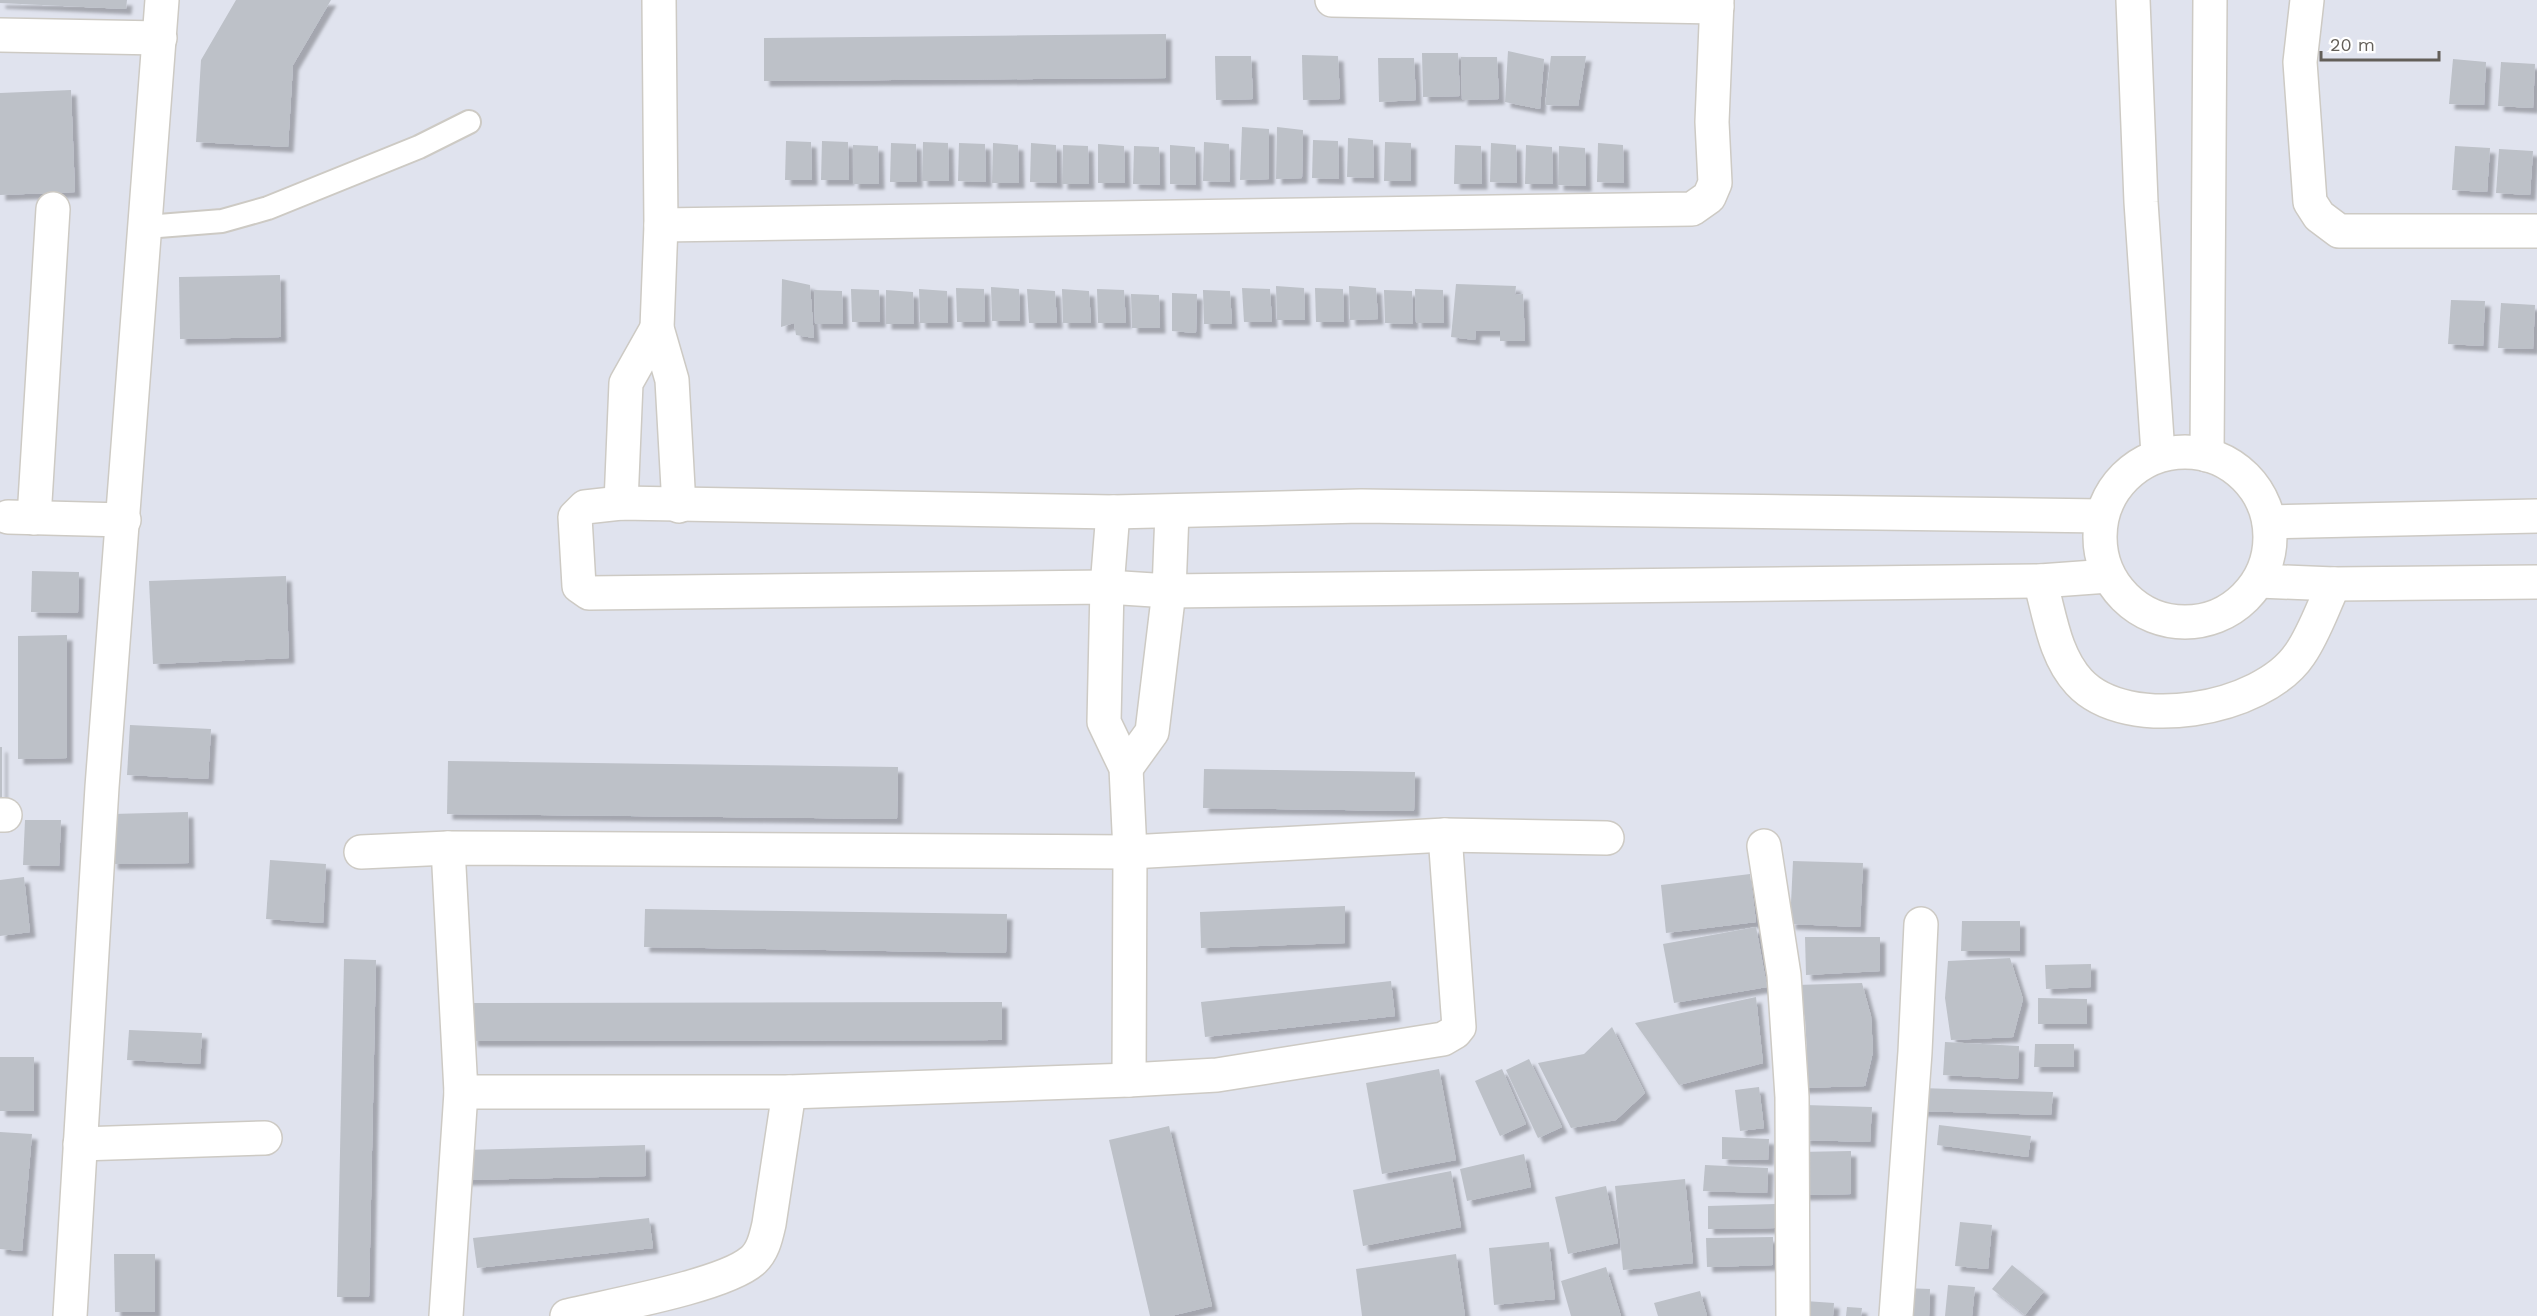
<svg xmlns="http://www.w3.org/2000/svg" width="2537" height="1316" font-family="'Work Sans',sans-serif">
  <defs>
    <filter id="shadow"><feDropShadow dx="5.5" dy="5.5" stdDeviation="1.5" flood-color="#0004"/></filter>
  </defs>
  <rect width="100%" height="100%" fill="#e0e3ee"/>
  <!-- building -->
  <g fill="#bdc1c8" filter="url(#shadow)">
    <polygon points="0,0 127,0 126,9 0,3"/>
    <polygon points="236,0 331,0 293,65 288,147 196,142 201,60"/>
    <polygon points="1166,34 1166,78 764,81 764,38"/>
    <polygon points="1508,51 1544,59 1540,109 1505,102"/>
    <polygon points="1422,53 1458,53 1460,96 1423,97"/>
    <polygon points="1302,55 1338,56 1340,99 1303,100"/>
    <polygon points="1215,56 1251,56 1253,99 1216,100"/>
    <polygon points="1551,56 1586,56 1578,106 1545,105"/>
    <polygon points="1461,57 1497,57 1499,99 1462,100"/>
    <polygon points="1378,58 1414,58 1416,100 1379,102"/>
    <polygon points="2453,59 2486,62 2484,105 2449,104"/>
    <polygon points="2501,62 2535,64 2533,108 2498,106"/>
    <polygon points="71,90 75,192 0,195 0,93"/>
    <polygon points="1242,127 1269,129 1269,179 1240,180"/>
    <polygon points="1277,127 1303,130 1302,178 1276,179"/>
    <polygon points="1348,138 1373,140 1374,178 1347,177"/>
    <polygon points="1313,140 1338,141 1339,179 1312,178"/>
    <polygon points="786,141 811,142 812,180 785,180"/>
    <polygon points="822,141 848,142 849,180 821,180"/>
    <polygon points="923,142 948,143 949,181 922,181"/>
    <polygon points="1204,142 1229,144 1230,182 1203,181"/>
    <polygon points="1385,142 1411,143 1411,181 1384,181"/>
    <polygon points="891,143 916,144 917,182 890,182"/>
    <polygon points="959,143 985,144 986,182 958,181"/>
    <polygon points="993,143 1018,145 1019,183 992,183"/>
    <polygon points="1031,143 1056,145 1057,183 1030,182"/>
    <polygon points="1491,143 1516,145 1517,183 1490,182"/>
    <polygon points="1598,143 1623,145 1624,183 1597,182"/>
    <polygon points="1098,144 1124,146 1125,183 1098,183"/>
    <polygon points="853,145 878,146 879,184 853,184"/>
    <polygon points="1063,145 1088,146 1089,184 1062,184"/>
    <polygon points="1170,145 1195,147 1196,185 1170,184"/>
    <polygon points="1455,145 1481,146 1482,184 1454,184"/>
    <polygon points="1526,145 1552,147 1553,184 1525,184"/>
    <polygon points="1134,146 1159,147 1160,185 1133,184"/>
    <polygon points="1559,146 1585,148 1586,186 1558,185"/>
    <polygon points="2455,146 2490,148 2487,192 2452,190"/>
    <polygon points="2499,149 2533,151 2530,195 2496,193"/>
    <polygon points="280,275 281,337 180,339 179,277"/>
    <polygon points="782,279 810,285 814,338 796,335 794,323 781,327"/>
    <polygon points="1456,284 1516,286 1515,295 1523,294 1525,341 1500,341 1500,331 1476,331 1475,340 1451,337"/>
    <polygon points="1276,286 1304,288 1305,320 1277,320"/>
    <polygon points="1349,286 1376,288 1378,319 1350,320"/>
    <polygon points="991,287 1019,289 1020,321 992,321"/>
    <polygon points="956,288 984,289 985,322 957,322"/>
    <polygon points="1242,288 1270,289 1272,322 1244,322"/>
    <polygon points="1315,288 1343,289 1344,322 1316,322"/>
    <polygon points="851,289 879,290 880,322 852,322"/>
    <polygon points="919,289 947,291 948,323 920,323"/>
    <polygon points="1027,289 1055,291 1057,323 1029,323"/>
    <polygon points="1062,289 1089,291 1091,323 1063,323"/>
    <polygon points="1097,289 1124,290 1126,323 1098,323"/>
    <polygon points="1415,289 1443,290 1444,323 1416,323"/>
    <polygon points="814,290 842,291 843,324 815,324"/>
    <polygon points="886,290 913,292 914,324 886,324"/>
    <polygon points="1203,290 1230,291 1232,324 1204,324"/>
    <polygon points="1384,290 1412,291 1413,324 1385,323"/>
    <polygon points="1172,293 1197,294 1196,333 1172,331"/>
    <polygon points="1131,294 1159,295 1160,328 1132,328"/>
    <polygon points="2451,300 2485,301 2483,346 2448,344"/>
    <polygon points="2501,303 2535,305 2533,349 2498,348"/>
    <polygon points="32,571 79,572 78,613 31,612"/>
    <polygon points="286,576 289,658 153,664 149,581"/>
    <polygon points="67,635 67,758 18,759 18,636"/>
    <polygon points="130,725 211,729 208,779 127,775"/>
    <rect x="0" y="747" width="2" height="55"/>
    <polygon points="448,761 898,767 897,819 447,814"/>
    <polygon points="1204,769 1415,772 1414,811 1203,808"/>
    <polygon points="188,812 189,863 112,864 112,814"/>
    <polygon points="25,820 61,820 59,866 23,865"/>
    <polygon points="270,860 326,864 323,923 266,919"/>
    <polygon points="1793,861 1863,863 1860,927 1790,924"/>
    <polygon points="1750,874 1756,922 1666,933 1661,885"/>
    <polygon points="24,877 30,932 0,936 0,880"/>
    <polygon points="1345,906 1345,943 1201,948 1200,912"/>
    <polygon points="645,909 1007,914 1006,953 644,947"/>
    <polygon points="1962,921 2020,921 2020,951 1961,951"/>
    <polygon points="1756,927 1767,987 1674,1003 1663,944"/>
    <polygon points="1805,937 1880,937 1880,971 1806,975"/>
    <polygon points="2010,958 2023,999 2013,1037 1951,1040 1945,998 1948,961"/>
    <polygon points="344,959 376,960 369,1297 337,1297"/>
    <polygon points="2091,964 2091,987 2046,989 2045,965"/>
    <polygon points="1391,981 1395,1016 1205,1037 1201,1002"/>
    <polygon points="1862,983 1871,1016 1873,1052 1865,1086 1799,1088 1807,1053 1805,1018 1796,985"/>
    <polygon points="1756,997 1763,1063 1679,1085 1635,1023"/>
    <polygon points="2038,998 2087,999 2087,1024 2038,1024"/>
    <polygon points="1002,1002 1002,1040 472,1041 472,1003"/>
    <polygon points="1612,1027 1645,1093 1616,1120 1571,1128 1538,1063 1584,1054"/>
    <polygon points="129,1030 202,1033 200,1064 127,1060"/>
    <polygon points="1945,1042 2019,1046 2018,1079 1943,1075"/>
    <polygon points="2035,1044 2074,1044 2074,1067 2034,1067"/>
    <rect x="0" y="1057" width="34" height="54"/>
    <polygon points="1529,1059 1562,1127 1538,1138 1506,1070"/>
    <polygon points="1439,1069 1456,1160 1382,1174 1366,1083"/>
    <polygon points="1502,1069 1526,1124 1500,1136 1475,1081"/>
    <polygon points="1759,1087 1764,1128 1740,1131 1735,1090"/>
    <polygon points="1920,1088 2053,1092 2051,1115 1919,1111"/>
    <polygon points="1805,1105 1872,1107 1870,1142 1804,1140"/>
    <polygon points="1939,1125 2031,1136 2028,1157 1937,1145"/>
    <polygon points="1169,1126 1212,1306 1171,1316 1150,1316 1109,1140"/>
    <polygon points="0,1132 32,1134 22,1251 0,1249"/>
    <polygon points="1722,1137 1769,1139 1768,1160 1722,1159"/>
    <polygon points="645,1145 646,1176 465,1180 465,1150"/>
    <polygon points="1851,1151 1851,1194 1798,1195 1798,1152"/>
    <polygon points="1524,1154 1531,1187 1467,1201 1460,1169"/>
    <polygon points="1705,1165 1768,1168 1767,1193 1703,1191"/>
    <polygon points="1451,1171 1461,1227 1363,1246 1353,1190"/>
    <polygon points="1685,1179 1693,1263 1623,1270 1615,1186"/>
    <polygon points="1606,1186 1618,1243 1568,1254 1555,1197"/>
    <polygon points="1775,1204 1775,1228 1708,1229 1708,1206"/>
    <polygon points="649,1218 653,1248 477,1268 473,1238"/>
    <polygon points="1960,1222 1992,1225 1988,1269 1955,1266"/>
    <polygon points="1773,1237 1773,1265 1707,1267 1706,1238"/>
    <polygon points="1549,1242 1555,1299 1494,1305 1489,1248"/>
    <polygon points="114,1254 155,1254 155,1312 115,1312"/>
    <polygon points="1456,1254 1465,1316 1362,1316 1356,1269"/>
    <polygon points="2012,1265 2044,1291 2025,1315 1992,1289"/>
    <polygon points="1606,1267 1621,1316 1571,1316 1561,1281"/>
    <polygon points="1948,1285 1975,1287 1972,1316 1945,1316"/>
    <polygon points="1904,1288 1930,1289 1929,1316 1904,1316"/>
    <polygon points="1700,1291 1707,1316 1658,1316 1654,1303"/>
    <polygon points="1805,1301 1834,1303 1833,1316 1804,1316"/>
    <polygon points="1847,1307 1862,1308 1861,1316 1846,1316"/>
  </g>
  <g fill="none" stroke-linecap="round" stroke-linejoin="round">
    <!-- service casing -->
    <g stroke="#cdcac4" stroke-width="26">
      <polyline id="service" points="146,227 222,221 268,208 419,147 469,122"/>
    </g>
    <!-- minor casing -->
    <g stroke="#cdcac4" stroke-width="36">
      <g id="minor">
        <polyline points="659,0 661,225 657,328 672,380 679,506"/>
        <polyline points="1332,0 1717,7"/>
        <polyline points="2133,0 2141,202 2158,454"/>
        <polyline points="2307,0 2300,62 2310,202 2319,216 2339,231 2537,231"/>
        <polyline points="0,35 160,38"/>
        <polyline points="661,225 1692,209 1709,197 1715,183 1712,122 1717,0"/>
        <circle cx="2185" cy="537" r="85"/>
        <polyline points="2207,455 2210,0"/>
        <polyline points="621,503 626,383 657,328"/>
        <polyline points="1113,512 1107,587 1104,722 1126,768 1130,852 1129,1080"/>
        <polyline points="2102,516 1361,506 1113,512 621,503 585,507 575,517 579,586 589,593 1107,587 1169,591 2040,581 2108,576"/>
        <polyline points="8,517 124,520"/>
        <polyline points="34,518 53,209"/>
        <polyline points="2269,522 2537,516"/>
        <path d="M2040,581C2050,615 2054,655 2079,682C2127,734 2262,711 2300,654C2314,634 2323,607 2334,584"/>
        <polyline points="2259,581 2334,584 2537,582"/>
        <polyline points="1126,768 1152,732 1169,591 1172,512"/>
        <polyline points="0,815 5,815"/>
        <polyline points="1764,846 1784,975 1792,1097 1793,1316"/>
        <polyline points="361,852 448,848 1130,852 1445,835 1607,838"/>
        <polyline points="461,1092 789,1092 1129,1080 1217,1075 1443,1039 1455,1032 1459,1027 1445,835"/>
        <polyline points="80,1144 265,1138"/>
        <polyline points="70,1316 102,787 162,0"/>
        <polyline points="446,1316 461,1092 448,848"/>
        <path d="M567,1316C608,1306 723,1286 752,1261C763,1252 766,1237 769,1224L789,1092"/>
        <polyline points="1896,1316 1915,1052 1921,924"/>
      </g>
    </g>
    <!-- service -->
    <use href="#service" stroke="#fff" stroke-width="22"/>
    <!-- minor -->
    <use href="#minor" stroke="#fff" stroke-width="33"/>
  </g>
  <!-- scale -->
  <path d="M2321 51v9h118v-9" fill="none" stroke="#635f59" stroke-width="3"/>
  <text x="2330" y="51" font-size="18" fill="#635f59" stroke="#ffffff" stroke-width="4.5" paint-order="stroke">20 m</text>
</svg>
